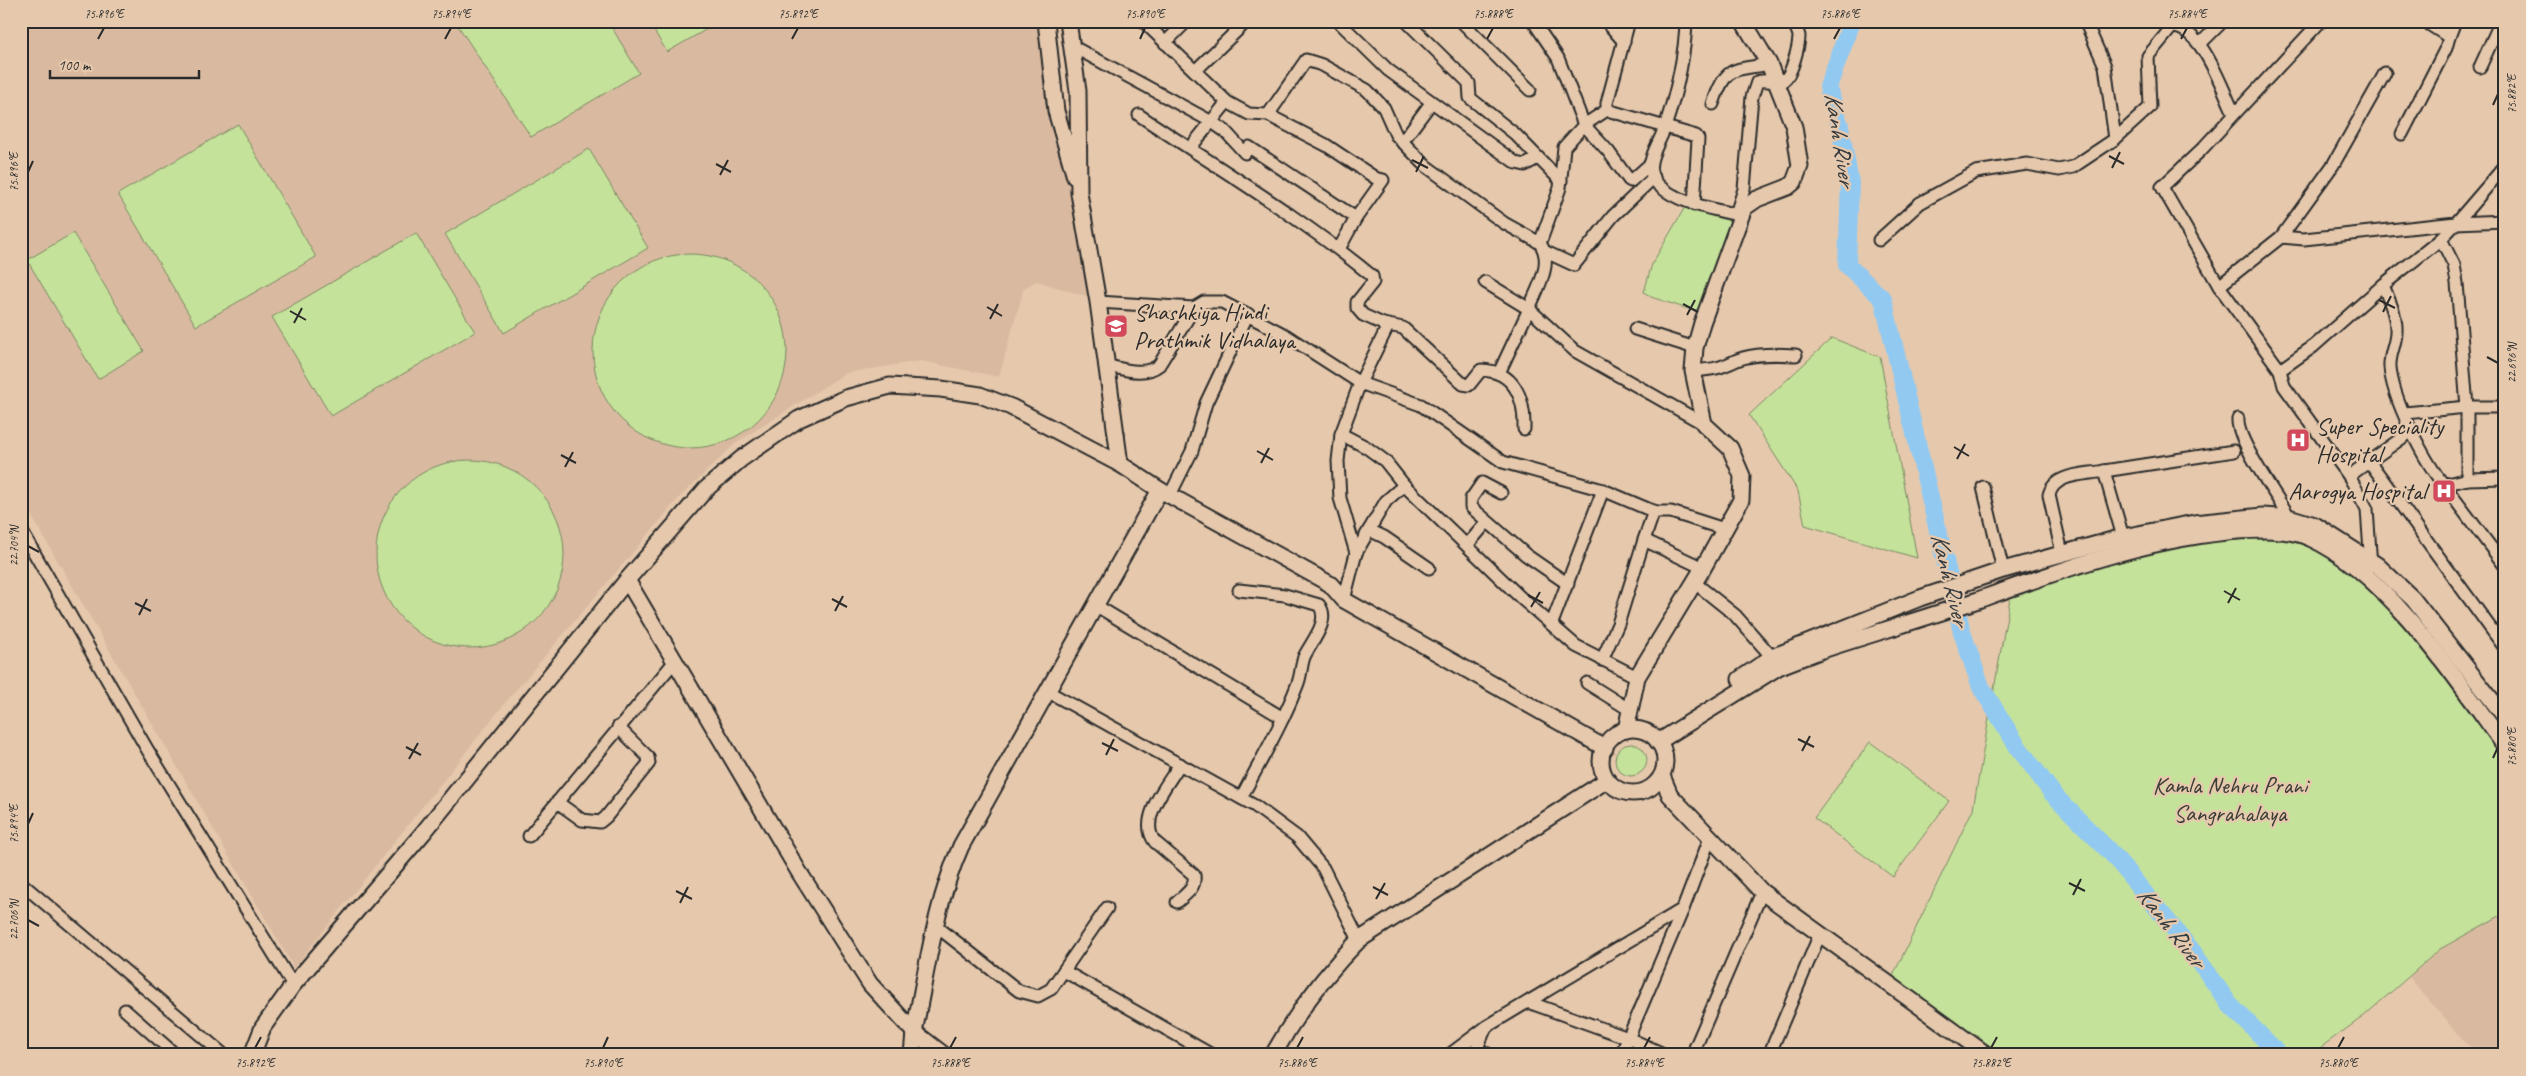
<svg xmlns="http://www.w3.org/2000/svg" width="2526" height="1076" font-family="Caveat,sans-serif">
  <rect width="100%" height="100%" fill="#e6c9ad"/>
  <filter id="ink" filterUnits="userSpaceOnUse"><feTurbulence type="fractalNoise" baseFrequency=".02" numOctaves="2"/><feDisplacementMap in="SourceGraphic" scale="10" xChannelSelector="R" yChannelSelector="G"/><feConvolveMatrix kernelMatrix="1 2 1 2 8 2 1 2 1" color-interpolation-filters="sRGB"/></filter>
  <g filter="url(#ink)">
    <!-- built -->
    <g fill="#d9baa0">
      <polygon points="21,21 1053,21 1089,297 1036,281 1024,288 999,377 921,361 846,373 736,443 680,497 505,703 294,968 21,498"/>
      <polygon points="2505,913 2505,1055 2484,1055 2465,1043 2409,977 2440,949"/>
    </g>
    <!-- green -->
    <g fill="#c5e29a" stroke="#788662">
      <polygon points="455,21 608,21 639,73 531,137"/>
      <polygon points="648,21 721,21 667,52"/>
      <polygon points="238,124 316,257 196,326 118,194"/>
      <polygon points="589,149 648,248 504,333 445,234"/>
      <polygon points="1685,207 1730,221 1698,309 1694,311 1651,297 1644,292 1652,264"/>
      <polygon points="73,233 144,351 98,379 27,260"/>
      <polygon points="416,233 475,332 331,416 272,317"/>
      <circle cx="690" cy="351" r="97"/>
      <polygon points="1832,338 1880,357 1917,558 1805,525 1798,491 1749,415"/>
      <circle cx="470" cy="554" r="94"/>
      <polygon points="2287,532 2373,580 2505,746 2505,913 2440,949 2364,1016 2310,1055 1987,1055 1889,984 1973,809 2012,587 2126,551"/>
      <polygon points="1870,742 1949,801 1893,877 1814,818"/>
      <circle cx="1631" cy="760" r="16"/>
    </g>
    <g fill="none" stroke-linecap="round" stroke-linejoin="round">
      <!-- river -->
      <polyline stroke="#92c9f1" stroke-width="18" points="1852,21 1828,87 1840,126 1850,183 1847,265 1883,299 1962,632 1981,687 2018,747 2053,794 2114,856 2193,952 2229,1004 2280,1055"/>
      <!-- street casing -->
      <g stroke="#2b2b2b" stroke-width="15">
        <g id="street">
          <polyline points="1143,21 1227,102 1249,114 1268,115 1306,60 1322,65 1367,90 1384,108 1396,135 1426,166 1504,223 1540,243 1560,188 1564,147 1584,125 1558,58 1533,21"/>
          <polyline points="1338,21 1388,70 1516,163 1525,165 1538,158"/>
          <polyline points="1406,21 1469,83 1470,98 1515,134 1561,181"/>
          <polyline points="1461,21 1530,90"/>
          <polyline points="1606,21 1624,42"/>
          <polyline points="1629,21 1607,103 1607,110 1584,125 1608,151 1629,180 1631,181 1650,164"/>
          <path d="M1686,21C1685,56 1676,94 1665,127C1661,139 1653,150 1651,162C1643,198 1717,210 1739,215"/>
          <path d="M2321,21L2201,150L2162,187L2219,286L2280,370L2314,346L2383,285C2389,300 2397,316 2396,332C2396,344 2389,355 2390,367C2392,398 2424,461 2444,485L2467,479L2505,478"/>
          <polyline points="2449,37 2455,21"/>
          <polyline points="1165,43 1187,21"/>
          <polyline points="2200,44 2223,21"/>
          <polyline points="1070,45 1212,122 1225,131 1245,153 1249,147 1356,218"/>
          <polyline points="2480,67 2501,21"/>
          <polyline points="1195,71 1247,21"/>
          <path d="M1713,104C1726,65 1732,71 1769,64"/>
          <polyline points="1607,110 1696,136 1698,139 1694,205"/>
          <path d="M1139,115C1218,168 1299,216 1372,276L1373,282L1357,302V308L1363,315L1383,324L1386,330L1360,383L1421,405L1503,462L1603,490L1655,512H1671L1724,529"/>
          <polyline points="1268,115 1326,145 1377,179 1383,180 1356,218 1339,249"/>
          <polyline points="2402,134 2446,48 2449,37 2424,21"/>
          <path d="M2115,139L2150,107L2148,56L2172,27C2202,27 2222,89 2234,113"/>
          <polyline points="1402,142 1431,103"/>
          <polyline points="1191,147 1227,102"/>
          <path d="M1736,214L1744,189L1752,97L1757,82C1767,78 1775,85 1784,80C1792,75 1799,45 1799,36C1798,31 1795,26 1792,21"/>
          <polyline points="2281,237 2304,239 2456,223 2505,166"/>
          <polyline points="2441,239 2454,265 2457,283 2467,407 2467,479"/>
          <polyline points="1879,240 1920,203 1976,172 2027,164 2059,170 2073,167 2115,139 2105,66 2085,21"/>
          <path d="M1540,243C1554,264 1537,288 1529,309L1575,351L1704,424"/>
          <polyline points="1546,252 1574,265 1613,216 1654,177"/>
          <polyline points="1485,282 1529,309 1499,373"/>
          <polyline points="2383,285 2441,239 2456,223 2505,221"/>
          <polyline points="2219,286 2281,237 2333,165 2385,73"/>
          <polyline points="1098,302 1194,308"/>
          <path d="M1383,324L1403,328L1463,384L1469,385L1481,370C1515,371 1525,399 1524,429"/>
          <polyline points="1635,329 1695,348"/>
          <path d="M1105,365C1123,369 1144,377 1159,365L1194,308L1204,302H1222L1287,336L1360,383L1341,434L1338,461L1340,498L1356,553L1344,600"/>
          <polyline points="2280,370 2284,386 2349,476 2367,509 2371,566"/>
          <path d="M1693,371C1714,369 1718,369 1737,360C1754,353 1778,354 1796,355"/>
          <polyline points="2405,413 2467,407 2505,407"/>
          <path d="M2238,419C2236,439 2278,498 2290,518"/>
          <polyline points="1341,434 1366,447 1385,461 1404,485 1521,598 1576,646 1637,677"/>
          <polyline points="2369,461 2505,648"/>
          <polyline points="2104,471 2234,451"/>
          <polyline points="2349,476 2413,430"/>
          <polyline points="2444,485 2505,566"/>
          <polyline points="1983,487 2003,570"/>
          <polyline points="1501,493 1482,483 1471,499 1471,507 1526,555 1568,584"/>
          <polyline points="1170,495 1192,451 1206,403 1248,314"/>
          <polyline points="21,530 147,749 293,985"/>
          <polyline points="1369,530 1386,501 1404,485"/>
          <polyline points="1644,540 1654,511"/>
          <polyline points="1468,544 1487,522"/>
          <polyline points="1356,553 1369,530 1384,537 1429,568"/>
          <path d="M2062,553L2049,495C2054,473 2085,475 2104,471L2123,537"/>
          <polyline points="1695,583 1735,615 1772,657"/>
          <path d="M1239,590L1285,595L1319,605C1331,621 1311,642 1304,657C1301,666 1301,675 1298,683C1283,723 1261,760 1241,798"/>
          <polyline points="1095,605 1283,718"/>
          <polyline points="1552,623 1603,490"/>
          <polyline points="1602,660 1618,624 1644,540 1703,568"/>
          <polyline points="1587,683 1630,710"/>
          <polyline points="1047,691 1255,806 1297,837 1323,868 1359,940"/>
          <polyline points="557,802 582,820 600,822 606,817 649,763 648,757 618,727"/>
          <polyline points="529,836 675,661"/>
          <polyline points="21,883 224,1055"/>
          <path d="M1177,902C1186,894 1196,888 1194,875L1155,842C1137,819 1168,784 1180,764"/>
          <polyline points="936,926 1019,991 1038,996 1051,989 1107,908"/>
          <polyline points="1064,971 1212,1055"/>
          <polyline points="1528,1002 1628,1038 1666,1055"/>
          <polyline points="125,1010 176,1055"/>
          <polyline points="1476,1049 1490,1055"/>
          <polyline points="1449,1055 1485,1028"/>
          <polyline points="1474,1055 1486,1027 1683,909"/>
          <polyline points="1621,1055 1683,909 1710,838"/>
          <polyline points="1692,1055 1762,892"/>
          <polyline points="1769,1055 1820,934"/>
        </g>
      </g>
      <!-- secondary casing -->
      <g stroke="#2b2b2b" stroke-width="19">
        <g id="secondary">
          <polyline points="1046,21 1056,111 1075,177"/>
          <polyline points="1068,21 1078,91 1079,193 1098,302 1120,464"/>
          <polyline points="627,580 799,872 870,984 914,1032 944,1055"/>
          <polyline points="1740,679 1772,657 1920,598 2003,570 2123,537 2194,523 2263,516 2292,518 2315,525 2377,565 2413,599 2505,717"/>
          <circle cx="1633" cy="761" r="32"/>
          <polyline points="1626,730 1637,677 1703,568 1741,500 1742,476 1730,448 1704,424 1693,371 1695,348 1702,323 1744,208 1757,199 1788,187 1794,182 1800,166 1794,127 1769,64 1743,21"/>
          <path d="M1658,742L1780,666L1822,650C1874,633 1926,618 1978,600C2059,571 2140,541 2227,532C2255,530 2284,527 2310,538C2386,572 2456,678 2505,746"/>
          <polyline points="1662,776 1670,795 1762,892 1987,1055"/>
          <polyline points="252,1055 263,1027 293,985 423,833 627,580 706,489 741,459 799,419 846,398 890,386 941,389 980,395 1011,407 1120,464 1160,490 1330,584 1344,600 1605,748"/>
          <path d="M912,1055L914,1032C927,970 935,904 961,846L1160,490"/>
          <path d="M1273,1055C1297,1012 1325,974 1359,940L1607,780"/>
        </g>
      </g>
      <!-- street -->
      <use href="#street" stroke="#e6c9ad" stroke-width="11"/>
      <!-- secondary -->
      <use href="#secondary" stroke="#e6c9ad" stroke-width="15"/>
    </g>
  </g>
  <!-- ticks -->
  <path fill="none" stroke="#2b2b2b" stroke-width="2" d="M98,39L104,28M445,39L451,28M792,39L798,28M1140,39L1145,28M1487,39L1493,28M1834,39L1840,28M2181,39L2187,28M2493,105L2498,94M2109,156L2124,164M1412,160L1428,168M716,164L731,172M2112,168L2120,152M28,172L33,161M1416,172L1424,156M720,175L728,160M2379,300L2395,308M1683,304L1698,312M987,307L1002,316M290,311L306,320M2383,312L2391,296M1687,315L1695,300M990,319L998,304M294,323L302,308M2487,357L2498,363M1954,447L1969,456M1257,451L1273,460M561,455L576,463M1957,459L1965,444M1261,463L1269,448M565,467L573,452M28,546L39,552M2224,591L2240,600M1528,595L1543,603M832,599L847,607M135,603L151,611M2228,603L2236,588M1531,607L1540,592M835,611L843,596M139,615L147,599M1798,739L1814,747M1102,743L1118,751M406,747L421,755M1802,751L1810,736M1106,755L1114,739M2493,758L2498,747M409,759L418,743M28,824L33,813M2069,883L2085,891M1373,887L1388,895M676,891L692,899M2073,895L2081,879M1376,899L1385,883M680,903L688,887M28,920L39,926M255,1048L261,1037M603,1048L608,1037M950,1048L956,1037M1297,1048L1303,1037M1644,1048L1650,1037M1991,1048L1997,1037M2338,1048L2344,1037"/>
  <!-- icons -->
  <defs>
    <g id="school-square" transform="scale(1.25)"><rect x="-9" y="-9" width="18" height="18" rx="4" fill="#d1495b" stroke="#e6c9ad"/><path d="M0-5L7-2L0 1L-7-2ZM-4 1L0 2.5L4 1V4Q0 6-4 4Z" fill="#fff"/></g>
    <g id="hospital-square" transform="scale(1.25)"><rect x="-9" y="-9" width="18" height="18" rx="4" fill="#d1495b" stroke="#e6c9ad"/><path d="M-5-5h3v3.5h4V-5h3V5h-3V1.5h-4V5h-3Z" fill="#fff"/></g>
  </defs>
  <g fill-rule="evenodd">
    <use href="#school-square" x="1116" y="326"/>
    <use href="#hospital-square" x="2298" y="440"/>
    <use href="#hospital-square" x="2444" y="491"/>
  </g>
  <g text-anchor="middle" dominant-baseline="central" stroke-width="4.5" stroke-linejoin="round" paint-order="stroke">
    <!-- poi labels -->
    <g font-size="24" fill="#2b2b2b" stroke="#e6c9ad" text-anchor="start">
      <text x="1134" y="312">Shashkiya Hindi<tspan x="1134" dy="28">Prathmik Vidhalaya</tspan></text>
      <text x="2316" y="426">Super Speciality<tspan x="2316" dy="28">Hospital</tspan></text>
      <text x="2426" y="491" text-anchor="end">Aarogya Hospital</text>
    </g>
    <!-- park labels -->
    <g font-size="24" fill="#3a3d36" stroke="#e6c9ad">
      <text x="2230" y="785">Kamla Nehru Prani<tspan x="2230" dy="28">Sangrahalaya</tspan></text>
    </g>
    <!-- water labels -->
    <g font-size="25" font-style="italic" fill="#353b3f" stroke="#e6c9ad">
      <text transform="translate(1840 139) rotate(81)">Kanh River</text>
      <text transform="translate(1950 579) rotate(76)">Kanh River</text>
      <text transform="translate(2171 927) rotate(52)">Kanh River</text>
    </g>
  </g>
  <!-- margin -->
  <rect width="2526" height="1076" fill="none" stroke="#e6c9ad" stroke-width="55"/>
  <!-- scale -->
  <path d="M50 70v8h149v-8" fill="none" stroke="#2b2b2b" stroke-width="2.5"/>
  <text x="58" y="70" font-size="15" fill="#2b2b2b" stroke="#e6c9ad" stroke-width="4" paint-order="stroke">100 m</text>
  <rect x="28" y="28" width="2470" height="1020" fill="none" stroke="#2b2b2b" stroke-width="2"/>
  <g font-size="12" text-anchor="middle" fill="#2b2b2b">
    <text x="104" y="18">75.896°E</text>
    <text x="451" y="18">75.894°E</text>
    <text x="798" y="18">75.892°E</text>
    <text x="1145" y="18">75.890°E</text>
    <text x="1493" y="18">75.888°E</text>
    <text x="1840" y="18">75.886°E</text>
    <text x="2187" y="18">75.884°E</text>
    <text transform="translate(2512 94) rotate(-90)" y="4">75.882°E</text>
    <text transform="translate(14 172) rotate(-90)" y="4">75.896°E</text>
    <text transform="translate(2512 363) rotate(-90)" y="4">22.696°N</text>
    <text transform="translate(14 546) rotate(-90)" y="4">22.704°N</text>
    <text transform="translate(2512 747) rotate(-90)" y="4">75.880°E</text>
    <text transform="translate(14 824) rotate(-90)" y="4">75.894°E</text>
    <text transform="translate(14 920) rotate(-90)" y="4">22.706°N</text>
    <text x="255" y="1067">75.892°E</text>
    <text x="603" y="1067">75.890°E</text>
    <text x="950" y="1067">75.888°E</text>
    <text x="1297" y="1067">75.886°E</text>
    <text x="1644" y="1067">75.884°E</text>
    <text x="1991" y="1067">75.882°E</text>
    <text x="2338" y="1067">75.880°E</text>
  </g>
</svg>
